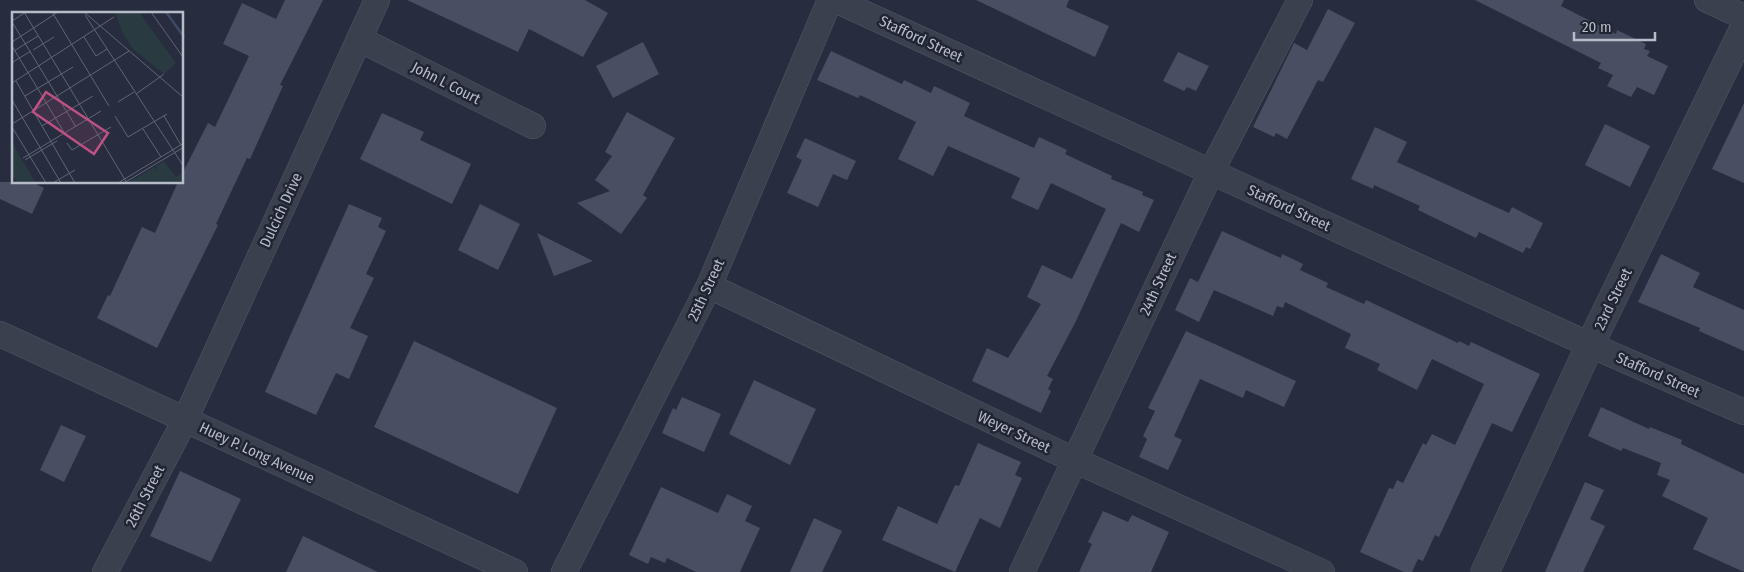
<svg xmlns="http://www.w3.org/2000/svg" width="1744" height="572" font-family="'Fira Sans Condensed',sans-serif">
  <rect width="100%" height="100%" fill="#272d3f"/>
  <!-- building -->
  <g fill="#484f62">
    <polygon points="285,0 323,0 280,85 283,86 250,159 247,158 216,224 218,225 157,348 97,318 108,295 110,296 142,227 155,233 178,182 182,182 182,174 208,123 215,127 249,56 223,44 242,3 276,19"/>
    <polygon points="407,0 585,0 608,13 583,57 529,29 518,52"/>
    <polygon points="976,0 1069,0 1066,7 1109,26 1095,57"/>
    <polygon points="1475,0 1564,0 1561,6 1616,34 1617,30 1646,44 1644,49 1650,51 1647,56 1668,66 1654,95 1637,87 1631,97 1607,86 1613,75 1598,68 1601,63"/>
    <polygon points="1328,9 1355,23 1323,82 1318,80 1287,139 1276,133 1274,137 1253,127 1294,43 1307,50"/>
    <polygon points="643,42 659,74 613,98 596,66"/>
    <polygon points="831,51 902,84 904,80 931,93 934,86 970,103 964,116 1034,148 1039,137 1067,150 1065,154 1112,176 1111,179 1143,192 1142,195 1154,200 1139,232 1121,223 1076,321 1047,376 1053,379 1048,389 1051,391 1041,413 972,381 987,348 1008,358 1041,304 1027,297 1042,265 1072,279 1106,209 1051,183 1038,210 1011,198 1020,178 948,146 933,176 898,159 916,122 860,95 858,98 817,80"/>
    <polygon points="1178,52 1209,66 1196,91 1187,87 1184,91 1163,81"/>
    <polygon points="1744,103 1744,183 1712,169"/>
    <polygon points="627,112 675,138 643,195 647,198 621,234 577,203 610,191 595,180 612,156 605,152"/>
    <polygon points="382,113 424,132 420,140 471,164 452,204 360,159"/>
    <polygon points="1605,124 1650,146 1630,187 1585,165"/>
    <polygon points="1375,127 1407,142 1397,162 1509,213 1512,207 1543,223 1530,249 1526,247 1523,253 1479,232 1476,238 1418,210 1420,206 1374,185 1373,189 1351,179"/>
    <polygon points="805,138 856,161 847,180 833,174 818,207 787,193 802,160 796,157"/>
    <polygon points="0,182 32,182 44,188 32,214 0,199"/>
    <polygon points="349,204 382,218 378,227 386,231 366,274 374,278 350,328 368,336 349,379 336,373 316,415 265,392"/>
    <polygon points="480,204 520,224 498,270 458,250"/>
    <polygon points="1222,231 1281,258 1282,254 1303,264 1300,270 1328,283 1326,287 1364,304 1366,300 1458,343 1459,341 1469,346 1471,342 1540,374 1512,432 1492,423 1439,537 1435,535 1423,561 1418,559 1412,572 1404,572 1360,552 1389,488 1393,489 1397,480 1403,483 1423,443 1426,445 1432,434 1455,445 1484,384 1432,359 1417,390 1377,370 1380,364 1345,348 1351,334 1285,302 1283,308 1277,306 1273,316 1214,290 1199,322 1175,310 1190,278 1198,282"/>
    <polygon points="537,233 593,261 554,276"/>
    <polygon points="1661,254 1700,273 1693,287 1744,310 1744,351 1699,331 1700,328 1638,302"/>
    <polygon points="1186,331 1296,381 1284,407 1246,390 1243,398 1200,379 1174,436 1182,440 1168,470 1139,457 1147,439 1143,436 1155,411 1148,408"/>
    <polygon points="414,341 557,408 518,494 374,427"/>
    <polygon points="754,380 816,409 790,465 729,434"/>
    <polygon points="682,397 721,414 704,452 662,433 673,408 676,410"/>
    <polygon points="1601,407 1649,429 1650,427 1682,440 1681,444 1744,474 1744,572 1693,549 1708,518 1662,496 1670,480 1657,475 1661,463 1623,448 1621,451 1588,436"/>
    <polygon points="61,425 86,436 64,482 40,470"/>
    <polygon points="978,443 1021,462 1015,475 1022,478 1000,528 980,518 955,572 882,540 898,506 937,524 955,485 959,486"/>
    <polygon points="180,471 241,499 211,562 150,536"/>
    <polygon points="1585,482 1604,490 1590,519 1605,526 1583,572 1545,572"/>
    <polygon points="661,487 718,513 727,494 752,506 745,521 760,528 740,572 696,572 667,558 665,563 651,557 648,564 629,555"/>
    <polygon points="1103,511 1128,522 1132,515 1169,532 1151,572 1079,572 1092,544 1088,542"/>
    <polygon points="814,518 842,531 822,572 790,572"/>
    <polygon points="303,536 378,572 286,572"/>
  </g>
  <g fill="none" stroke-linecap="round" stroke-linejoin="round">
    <!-- minor casing -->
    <g stroke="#535866" stroke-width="26">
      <g id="minor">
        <polyline points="835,0 1590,345 1744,412"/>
        <polyline points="1707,0 1744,17"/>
        <polyline points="359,39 533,126"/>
        <polyline points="709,286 1074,460 1322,572"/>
        <polyline points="0,334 515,572"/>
        <polyline points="105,572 185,420 377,0"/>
        <polyline points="564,572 709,286 830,0"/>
        <polyline points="1022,572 1211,172 1300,0"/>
      </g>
    </g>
    <!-- tertiary casing -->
    <g stroke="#535866" stroke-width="29">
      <polyline id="tertiary" points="1485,572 1590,345 1744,28"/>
    </g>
    <!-- minor -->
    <use href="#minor" stroke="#3b404f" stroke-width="25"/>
    <!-- tertiary -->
    <use href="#tertiary" stroke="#3b404f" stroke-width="28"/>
  </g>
  <g text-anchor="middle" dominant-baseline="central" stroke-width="5" stroke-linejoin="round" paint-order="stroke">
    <!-- street labels -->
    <g font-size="15" fill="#b7bcc9" stroke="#202534">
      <text transform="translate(921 39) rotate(25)">Stafford Street</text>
      <text transform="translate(446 83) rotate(27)">John L Court</text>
      <text transform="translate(1289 208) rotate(25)">Stafford Street</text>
      <text transform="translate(281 210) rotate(-65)">Dulcich Drive</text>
      <text transform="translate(1158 284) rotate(-65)">24th Street</text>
      <text transform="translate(706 290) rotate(-65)">25th Street</text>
      <text transform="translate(1613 299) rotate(-64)">23rd Street</text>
      <text transform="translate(1658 375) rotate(24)">Stafford Street</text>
      <text transform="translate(1014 432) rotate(25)">Weyer Street</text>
      <text transform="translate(257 453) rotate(25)">Huey P. Long Avenue</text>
      <text transform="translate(145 496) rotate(-63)">26th Street</text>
    </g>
  </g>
  <!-- overview -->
  <g transform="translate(12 12)">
    <rect width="171" height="171" fill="#272d3f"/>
    <path d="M103,0H127L164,51L152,62L121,37L110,20ZM0,129L7,143L24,171H7L1,165ZM152,149L164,165L171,160V171H115L142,155L144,159V154Z" fill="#293a40"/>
    <path fill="none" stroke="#3e4966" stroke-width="2.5" d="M154,0L172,25"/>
    <path fill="none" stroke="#616676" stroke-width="1" d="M12,0L115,171M40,0L97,94M72,0L172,86M139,0L171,45M73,3L172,155M0,9L14,0M0,10L64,115M72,25L84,44L95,37M0,30L46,0M0,34L53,122M21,38L42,25M2,39L26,24M1,50L19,39M4,69L63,171M0,71L102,5M124,82L152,62M13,84L61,55M0,88L49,171M106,90L122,80M103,104L116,125L155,102M152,104L169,133M0,112L117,39M30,114L81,84M0,115L34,171M131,117L149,145M55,131L60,138L99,115M11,146L89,99M13,148L45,129M41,171L63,158M106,171L172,131M112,171L172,135"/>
    <path fill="#be5182" fill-opacity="0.15" stroke="#be5182" stroke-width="2.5" d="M34,80L96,121L82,142L21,100Z"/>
    <rect width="171" height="171" fill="none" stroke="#b7bcc9" stroke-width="2.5"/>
  </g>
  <!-- scale -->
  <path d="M1574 32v8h81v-8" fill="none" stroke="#b7bcc9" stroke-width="2.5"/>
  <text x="1582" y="32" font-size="15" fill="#b7bcc9" stroke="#202534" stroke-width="4" paint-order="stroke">20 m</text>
</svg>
